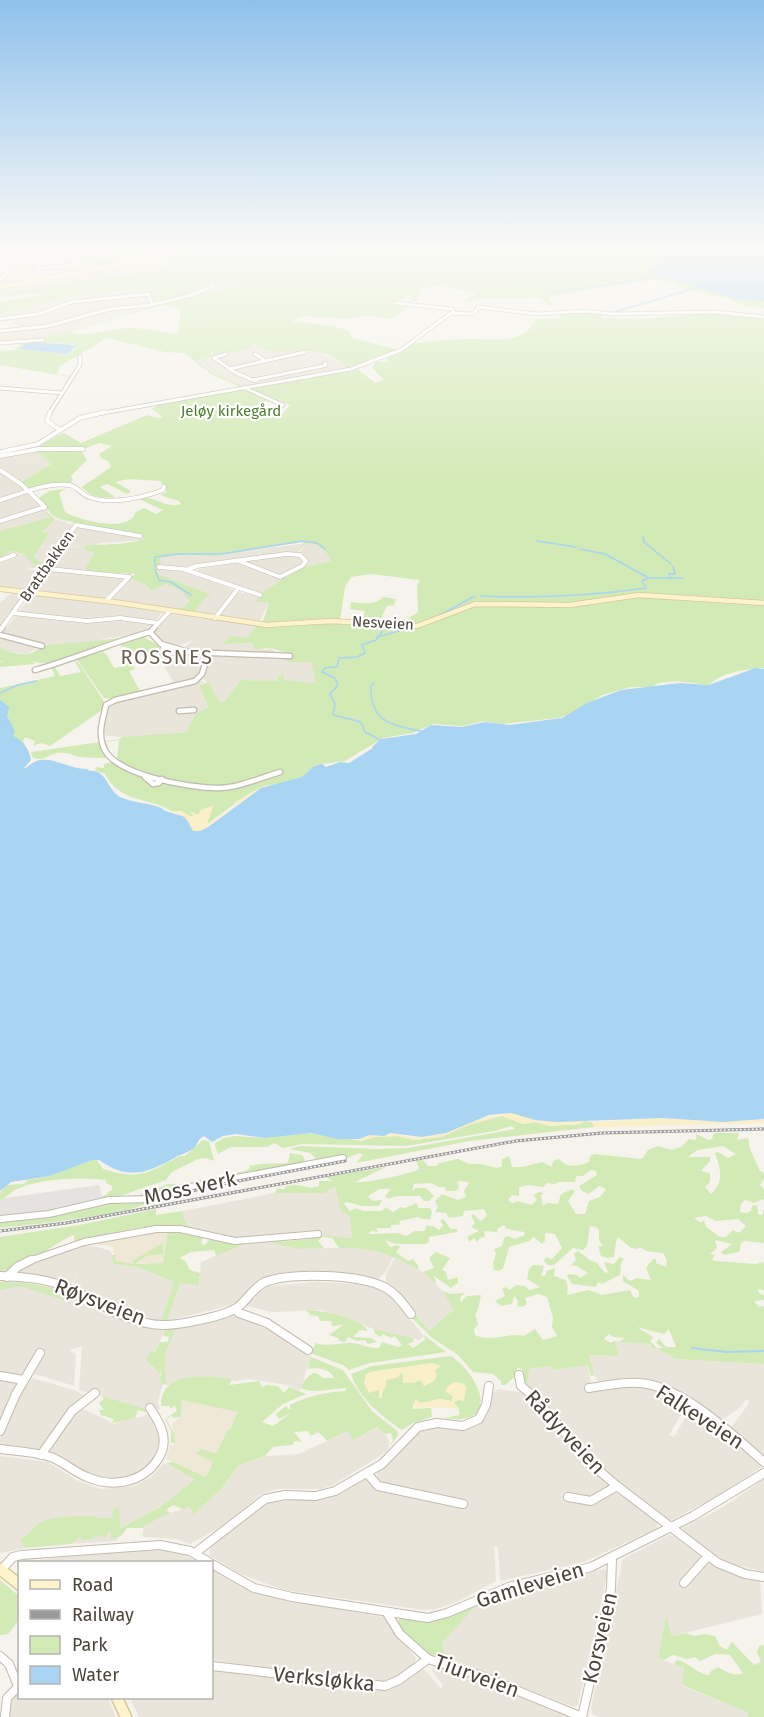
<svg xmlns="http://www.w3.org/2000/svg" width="764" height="1717" font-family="'Fira Sans',sans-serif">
  <rect width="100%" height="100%" fill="#f6f3ec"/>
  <!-- residential -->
  <g fill="#eae5da">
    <polygon points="0,246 46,246 42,261 28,280 0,286 0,280 3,280 14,265 26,265 32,250 28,261 0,261"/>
    <polygon points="48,246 119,246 78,258 72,254 93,248 61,248 60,252 76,258 46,261"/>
    <polygon points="123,246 143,246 169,254 43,278 49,268 39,268 45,262 82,258"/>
    <polygon points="163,258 171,267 123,276 54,283 0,295 0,287"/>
    <polygon points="235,274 248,286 197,296 160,291 154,287 172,280"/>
    <polygon points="139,289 142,295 148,295 151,304 104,310 51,324 18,328 11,320 46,311 6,318 2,314 10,310 26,310 44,302 94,293"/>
    <polygon points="150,306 59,335 31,340 28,337 30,340 0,343 0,332 17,329 22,332 21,330 108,310"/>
    <polygon points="254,344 268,351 314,351 359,370 248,388 220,377 197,361 248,349"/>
    <polygon points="33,447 56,462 20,482 39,498 49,511 46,512 52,517 0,531 0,454"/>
    <polygon points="55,519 73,525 47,563 40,562 34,556 50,534 43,533"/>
    <polygon points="78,526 143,537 145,540 99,543 87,551 94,551 84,571 49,567 65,548 81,546 64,546"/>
    <polygon points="305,543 297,553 188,567 161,566 159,558 177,555 217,556"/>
    <polygon points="306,543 315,544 326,549 332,561 304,567 307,559 299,553"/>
    <polygon points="11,551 27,556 36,566 35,568 24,569 41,571 28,589 0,587 0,559"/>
    <polygon points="290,554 301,557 304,562 282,576 247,564 249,561"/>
    <polygon points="236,563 258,570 282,580 262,594 238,589 197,571 199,569"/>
    <polygon points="161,568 181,569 234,590 214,616 194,612 206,597 211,595 158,574 156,569"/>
    <polygon points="47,570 126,577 104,599 34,590"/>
    <polygon points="132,579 145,584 152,591 166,584 182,591 189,599 184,607 175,609 112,599 125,583"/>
    <polygon points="12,592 24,594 0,628 0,603"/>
    <polygon points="237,592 260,596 257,601 269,603 259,623 219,616"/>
    <polygon points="33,594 125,605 162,613 156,620 152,620 120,616 94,621 18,612"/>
    <polygon points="17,614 90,623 117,619 151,623 151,625 141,634 132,636 107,638 88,644 80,642 48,646 48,644 36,644 2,634"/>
    <polygon points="170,614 256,626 247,639 231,636 224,644 253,643 264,650 271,648 275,651 274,656 184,648 192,641 190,641 176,647 160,642 154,630"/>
    <polygon points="0,637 35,646 36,649 27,654 7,651 0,647"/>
    <polygon points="177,650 205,656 201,671 194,680 175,686 162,661 172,657"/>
    <polygon points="213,654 285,658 287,662 311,662 316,683 241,680 225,701 220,703 208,683 202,678"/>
    <polygon points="200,680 204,683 199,687 208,707 195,714 187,732 122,737 101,735 105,708 112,702 178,687"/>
    <polygon points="335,1186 343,1211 350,1217 352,1238 320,1236 230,1239 189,1227 183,1217 183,1211 280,1192 325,1193"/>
    <polygon points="274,1241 301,1249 364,1247 394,1255 385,1273 377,1279 279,1276 231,1305 167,1321 180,1284 199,1285 201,1262 243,1244"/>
    <polygon points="77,1245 94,1246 111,1251 114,1264 137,1267 174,1282 161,1321 116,1308 73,1286 78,1275 73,1283 67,1283 17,1274 21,1269 33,1263"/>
    <polygon points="396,1256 423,1272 443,1291 453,1310 429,1331 413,1309 386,1282 386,1274"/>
    <polygon points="0,1282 33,1284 56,1289 103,1314 165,1330 155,1352 151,1366 160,1374 163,1383 158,1402 160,1411 152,1404 146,1409 79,1390 82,1346 69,1350 76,1354 74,1386 35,1374 23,1376 0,1374"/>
    <polygon points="317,1282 357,1284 378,1289 392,1298 424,1336 420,1340 379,1331 322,1310 272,1312 246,1306 261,1291 269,1286"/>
    <polygon points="233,1315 269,1330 311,1357 300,1391 287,1385 268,1382 246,1379 236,1381 225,1378 192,1377 181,1379 166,1386 165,1355 176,1328"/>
    <polygon points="615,1341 651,1344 675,1359 764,1364 764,1456 731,1428 750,1402 746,1399 740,1407 720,1422 680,1395 650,1381 599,1383 594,1375 588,1355 619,1356"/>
    <polygon points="588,1365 591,1385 584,1386 585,1391 644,1386 662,1393 686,1406 669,1435 674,1437 689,1411 692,1410 731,1438 761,1464 761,1467 721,1494 672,1520 667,1519 604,1470 528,1386 529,1369 551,1366 554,1370"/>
    <polygon points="29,1377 77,1391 85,1396 42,1447 38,1449 0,1445 0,1439 6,1422 18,1394"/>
    <polygon points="0,1379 16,1381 18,1387 0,1425"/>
    <polygon points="498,1389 525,1393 610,1484 610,1488 591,1498 576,1497 574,1502 586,1504 596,1502 614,1493 621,1493 657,1521 658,1528 584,1562 500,1581 498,1547 494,1546 496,1581 457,1602 436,1609 423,1610 284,1590 238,1573 209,1555 210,1546 269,1502 331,1497 366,1479 375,1487 383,1484 377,1481 377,1472 391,1461 419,1429 432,1426 466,1429 476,1426 487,1416 491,1394"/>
    <polygon points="81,1408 115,1424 118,1420 142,1417 149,1413 161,1436 153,1462 142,1472 124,1478 109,1479 88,1474 50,1451 49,1447"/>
    <polygon points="377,1427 385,1434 389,1441 389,1448 386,1452 333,1485 321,1489 277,1489 261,1494 227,1523 190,1544 177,1539 142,1537 144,1525 162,1516 190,1506 194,1514 220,1490 238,1466 266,1456 299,1454 348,1431 363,1435"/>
    <polygon points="0,1456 48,1462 76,1480 101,1489 134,1486 151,1477 164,1463 196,1478 160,1507 119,1528 117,1541 36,1546 0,1553"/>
    <polygon points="764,1479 764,1572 726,1562 685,1533 683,1528 725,1506"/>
    <polygon points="669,1535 674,1536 702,1558 702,1565 709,1563 737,1575 760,1580 762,1614 672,1636 666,1618 658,1658 684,1668 682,1686 748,1712 748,1717 600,1717 592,1714 591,1708 623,1559"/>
    <polygon points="158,1550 174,1551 201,1562 20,1562 94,1554"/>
    <polygon points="212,1569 256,1594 383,1617 416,1658 414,1666 393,1679 382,1682 283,1671 212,1660"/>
    <polygon points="604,1569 608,1572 578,1705 574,1707 468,1666 448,1658 444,1653 442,1648 445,1638 478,1603 508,1591"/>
    <polygon points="437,1663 569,1717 139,1717 130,1698 212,1698 212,1670 384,1688 422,1669 426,1671 441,1689 443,1685 432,1671 434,1664"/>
    <polygon points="19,1689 20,1698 108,1698 116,1717 8,1717 7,1704"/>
  </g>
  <!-- education -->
  <g fill="#efe8d6">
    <polygon points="168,1229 163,1263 120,1264 116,1261 113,1247 91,1243"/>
    <polygon points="182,1400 239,1411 235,1422 228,1429 206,1477 166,1459 170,1445 173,1446 175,1442 172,1423 181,1417"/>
  </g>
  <!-- green -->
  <g fill="#d2eab5" fill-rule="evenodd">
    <path d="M149,246C172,246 193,256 215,256H282L418,247L654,246L650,249L651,253L764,277V308L744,306L730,299L686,290L656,279L553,296L548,299L554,305L550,306L543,301L542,297C523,299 510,298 492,298C482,297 473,302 463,302L477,293L440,286L427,287L420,291L418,301H412L411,295L393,303L411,305L392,319L369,315L347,319L304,316L291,321L334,326L349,331L352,338L400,350L352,369L329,355L314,351H268L254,344L248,349L215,356L211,351L212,357L197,361L212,372L242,386H238L211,374L184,353L165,352L106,338L78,356L80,359L75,357L60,366L57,374L73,376L71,377L0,365V351L14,350L21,345L16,343C75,332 131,311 188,297C208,292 221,288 241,286L239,282L223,284V286L216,285L214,281L197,282L201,285L211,286L203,290H188L193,294L163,302L152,301L150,294H142L139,289L94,293L44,302L26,310L6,311L3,314L6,318L0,315V302L41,295L31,293L0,298V295L54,283L123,276L171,267L164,258L172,255ZM162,305L181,309L178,334C162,333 146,328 130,328C110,328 89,338 69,332ZM28,342L76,344L75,349L68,354L19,349Z"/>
    <path d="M120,247L154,252L152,255L143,254L140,258L131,257L130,260H118L115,263L128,264L126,261C139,264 148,256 159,256L103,269L82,260L107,258L109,255L106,253L107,252Z"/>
    <path d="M701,309L764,318V668C745,670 723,671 709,685C695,683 661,677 652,687H631L602,695L573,713L558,718L502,724L483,721L463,726L433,724L413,733L383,738L345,761L315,765L302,777L280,784L264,786L248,794L206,825L211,806L197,815L191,813L194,816L189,817C182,811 180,813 172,811C168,810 163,806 159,805C136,798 117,797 105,774L95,770L96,767L104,768V764L117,761L119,740L105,742L108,745L106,749L111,754L109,758C102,758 83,758 76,756C70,754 66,752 58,753C49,754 42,763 32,757L31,752L120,739L122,737L187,732L195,714L208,707L199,686L208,682L220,703L225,701L241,680L278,681L279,675H284V680L316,683L311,662H287L285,658L291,657L290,654L271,648L254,649L253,643L223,644L231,636L247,638L256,626L262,624L269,603L256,601L263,592L282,580L275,577H287L306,564L305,567L331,561C326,549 319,544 306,543L297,553L304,543L302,542L217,556L177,555L160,558L161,566H173L156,569L158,574L212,595L206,597L194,612L175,609L184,607L189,600L182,591L166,584L152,591L145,584L132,579L123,585L135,574L84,571L94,552L85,550V545L65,548L48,568L63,548C89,543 120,547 145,539L140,535L62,520L53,516L39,498L49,491L65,489L59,493L65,512C79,520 129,534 136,512L144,508L156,514L163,510L141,500V498C155,496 166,509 181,504L179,501L160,495L167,492L160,481L129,479L115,482L131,491L128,494L107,484L100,487L115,497C103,499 90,497 82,487L111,467L108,461L101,458L99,454L112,446L99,443L81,450L87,460L71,476L73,480L70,484L30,491L19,483L52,464L33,448L64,433L81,443L147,415L157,418L163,417L152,409L158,405L243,388L272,400L251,407L266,418L283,413L290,405L249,388L359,370L375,383L383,380L372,367L376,362H386L388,360L385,358C394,355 406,345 414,344C430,340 449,340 466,339C491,338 523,347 536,319L561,318L559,313L586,312L604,314L601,318C634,320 669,318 701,313L699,311ZM371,574L420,580L417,585L418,612L407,619H399L396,624L379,622L387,606L394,605L396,599L383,597C375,606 362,603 351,602L350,609L365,611L362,621L340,620L345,587L351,577Z"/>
    <polygon points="47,512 55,519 43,532 50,533 34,556 40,562 46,563 54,554 43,568 36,567 23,554 11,551 0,558 0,531 51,517 45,513"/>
    <path d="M132,636L113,641L116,645L103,652L107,655L114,668L125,666L124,664L133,663L135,669L129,671L141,693L115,699L104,698L76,658L113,641C86,648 61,671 32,661L36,664L0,667V662L4,661H0V647C5,651 19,655 27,654C34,654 40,646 48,645C76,642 104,641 132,636Z"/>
    <path d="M142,636L160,646L157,650L159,654L168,657L154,660L150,658L154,657L139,648C135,654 126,653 123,649L126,647H122L119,643Z"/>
    <path d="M73,660C76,660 78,663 80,665L103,700L105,703L102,710L50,746L41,743L33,746L35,741L25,737L23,741L31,760L23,769L0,747V688L55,676L51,666L64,664L55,667L60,676L81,672L74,660L68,663Z"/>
    <polygon points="502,1116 523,1124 536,1122 549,1126 580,1124 584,1121 592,1122 594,1127 469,1141 356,1163 363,1155 359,1153 348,1158 318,1161 310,1153 289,1149 300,1146 377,1149 408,1148 515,1129 511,1126 495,1131 406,1146 303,1144 282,1148 275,1143 267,1147 231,1147 218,1154 215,1145 216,1141 217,1142 223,1138 235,1136 265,1138 307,1133 362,1141 373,1137 397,1136 414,1140 441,1137 468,1125"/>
    <path d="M714,1133H737L739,1134L737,1140L748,1138L750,1149L760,1171L764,1173V1179L760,1185L764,1189V1199L754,1203L745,1200L741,1204L740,1212L747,1213L751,1211L752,1206L757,1205L758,1214L762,1215L764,1209V1243L745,1241L741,1243L739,1252L724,1255L721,1252L732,1244L715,1240L717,1248L710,1254L715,1255L712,1260L716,1261L756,1264L764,1262V1290L757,1289L760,1294L764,1295V1300L754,1301L759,1307L764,1306V1364L675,1359L657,1348H651V1344L619,1342L625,1338L614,1337L609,1334L604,1339L610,1343L615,1341L619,1356L589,1355L594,1375L591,1376L588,1365L554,1370L551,1366L529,1369L528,1386L523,1380L522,1369L517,1368L516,1376L505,1385H501V1381L493,1374L473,1372L458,1355L431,1337L411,1317L416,1314L429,1331L453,1310L443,1291L450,1294L465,1293L461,1296L460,1303L467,1296L481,1295L478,1310L475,1314L478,1324L474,1329L475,1335C491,1343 508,1332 524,1336L535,1329L543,1340L557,1336L552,1327L553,1318L547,1297L538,1294L525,1298L527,1304L522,1307L517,1306L518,1301L514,1296L512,1304L501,1306L495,1301L505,1296L502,1289L506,1287L510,1290L516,1285L524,1286L530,1290L540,1287L527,1279L529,1269L533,1265L544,1266L541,1276H545L547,1271L555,1268L554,1276L566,1280L568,1288L567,1295L589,1290L602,1295L630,1290L634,1298L639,1297V1291L623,1281V1275L630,1281L637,1278L651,1280L646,1268L653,1259H656V1263L666,1267L667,1260L663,1253L646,1251L640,1247L638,1249L631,1248L618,1237L616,1242L614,1257L607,1258L601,1256L598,1246H603L599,1240V1230L596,1227L590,1226L587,1246L583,1250L573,1248L554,1265H548L544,1261L546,1257L552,1259L562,1248L555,1234L545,1233V1241L542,1244L534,1237L529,1241L509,1247L503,1269L499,1271L494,1270L493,1264L496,1254L494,1249L502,1246L504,1238L508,1236L515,1239L525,1235L524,1232L507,1229L504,1225L498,1228L497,1232L484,1231L485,1237L480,1238L477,1242L474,1238L469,1242L468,1236L479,1231L471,1227L475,1223L471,1216L473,1214L481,1221L487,1215L484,1209L464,1211L463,1216L449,1218L446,1213L435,1212L438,1207L435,1201L442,1194L458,1200L466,1197L464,1191L469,1182L458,1181L459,1188L456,1191H446L445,1187H438L432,1183L414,1184L412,1191L416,1188H426L434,1196L429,1201H424L420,1196H397L388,1199L385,1196L391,1189H379L368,1196L372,1201L382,1200L379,1206H362L347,1202L344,1204L350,1211L356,1208L363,1211H382L386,1207L393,1212L401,1207L405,1208L417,1203L418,1208H430L432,1212L430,1219H423L418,1217L400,1221L399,1225H391V1228H376L378,1232L372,1231L368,1233L370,1234L398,1233L406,1236L415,1231H425L426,1226H433L439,1230L443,1225L440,1220L443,1219L451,1229H458L457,1232L429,1237V1242L425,1244H395L385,1240L390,1247L398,1245L400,1247L396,1252L408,1261L413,1259L419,1267L417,1269C390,1253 371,1247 339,1248L332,1238L322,1237L318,1241L324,1248L301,1249L274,1244L273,1241L244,1244L216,1256L214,1250L191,1252L180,1258L185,1261L190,1270L200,1273L199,1285L180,1284L167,1321H161L174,1282L137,1267L113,1264L112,1255H115L116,1261L134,1264L132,1261L163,1243V1254L146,1256L135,1264L163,1263L168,1229L203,1236L201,1244L205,1245L210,1239L235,1242L291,1239L279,1242L309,1239L316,1235L352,1238L350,1217L341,1211L335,1186L325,1193H275L277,1188L284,1189L286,1186C289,1186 292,1185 295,1185C304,1184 306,1190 319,1186V1181H333L326,1177L386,1167L355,1182C362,1184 412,1174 419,1169L416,1160L422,1159L428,1166H437L439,1163L458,1159L469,1164H481L497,1168L502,1166V1159L509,1156L512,1167H522L542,1162L552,1167L553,1161L559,1159C567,1169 579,1166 589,1162L590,1156L594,1154L642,1159L648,1150L658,1146L672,1150L681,1147L689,1139L696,1140V1134L709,1140L712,1139ZM723,1146L736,1154L728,1158L718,1152L715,1153C720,1167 725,1181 711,1194L705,1187L710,1182V1173L701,1171L710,1161V1157H689L690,1155L698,1150ZM591,1170L596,1171L597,1175L579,1186L582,1191L589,1194L599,1186L606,1189L600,1197L589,1201L585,1214H576L568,1201L575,1191L572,1189L561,1194L558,1204L547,1203L543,1206L541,1195L544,1193L539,1192L533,1195L537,1200L531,1205L518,1201L512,1203L508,1200L512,1195L519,1196V1187L529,1185L543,1187L547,1183L555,1184L558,1182H575L576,1176H583ZM706,1216L716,1221L738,1219L746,1226L739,1233L733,1230L726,1237H720L706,1227L704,1220L701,1223L694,1218ZM637,1327L664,1334L669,1329L676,1347H666L659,1339L656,1343L663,1348H657L650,1341L653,1337Z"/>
    <path d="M203,1140L209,1141L214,1161L206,1158L198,1159L172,1172L166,1180L120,1196L103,1199L102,1197L112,1190V1186L106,1183V1180C79,1177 41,1178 15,1190C9,1193 6,1197 0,1201V1193L6,1185L24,1184L28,1180L50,1176L92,1160L96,1159L103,1169C141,1180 146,1174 180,1156H185Z"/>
    <path d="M290,1153L302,1155L305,1160L297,1165L210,1181L146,1198L134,1197L168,1184H180L246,1171L250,1168L249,1166C260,1163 276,1164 288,1163Z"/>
    <path d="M156,1199C138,1214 28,1225 0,1228V1222L57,1214L111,1201Z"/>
    <path d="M156,1209V1215L183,1211V1217L189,1227H142L74,1241V1235C50,1244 29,1269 0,1271V1237L79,1225Z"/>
    <polygon points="578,1251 591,1261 596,1262 605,1273 608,1272 604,1262 614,1264 620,1257 624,1259 621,1263 620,1275 602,1284 598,1282 596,1287 572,1284 567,1276 568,1274 577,1275 580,1278 588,1273 577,1266 571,1265 576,1260 574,1253"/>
    <polygon points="436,1252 450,1258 442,1270 446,1272 448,1280 458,1277 458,1283 451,1288 434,1276 436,1284 423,1272 434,1268 429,1258"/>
    <path d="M0,1282C32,1282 62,1287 89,1306L68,1297L64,1300L20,1286L0,1290Z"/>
    <path d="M306,1310C323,1310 360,1318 368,1331L360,1330L353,1337L371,1338L377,1342L368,1344L365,1340L357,1341L348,1337L345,1342L339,1341L338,1338L329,1335L343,1325L332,1326L331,1321H320L318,1316L310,1315Z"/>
    <polygon points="176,1328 165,1355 166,1384 163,1385 160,1379 162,1367 160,1374 146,1360 150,1351 155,1352 160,1342 168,1342 169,1337 163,1336 165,1330 171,1329 172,1331"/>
    <path d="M374,1329L413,1338L414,1341L408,1344L413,1348L425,1340L424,1335L446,1352L370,1363L349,1370L343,1365L310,1353L316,1343C327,1347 338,1343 351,1343C362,1343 368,1349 379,1348L382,1342L398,1347L402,1345L395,1336L391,1338L383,1334L380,1337L374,1332Z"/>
    <path d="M451,1356C480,1376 503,1427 444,1418L459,1415V1409L454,1402L463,1395L462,1383L453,1382L447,1393L453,1396L452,1401C449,1401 445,1400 442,1399C432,1399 426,1407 416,1400L413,1404V1409L431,1408L432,1417L413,1423L402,1430C382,1417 359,1398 351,1374L372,1366ZM432,1363L440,1366L435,1370L436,1377L434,1381L424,1386L421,1380L404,1383L402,1372L398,1377L386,1380L381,1398L379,1397L380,1390L366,1388L364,1381L370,1372Z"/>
    <path d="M311,1357L343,1370L372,1411L397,1431L398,1435L389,1448L393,1440L391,1433L385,1434L377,1427L353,1440L348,1431L326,1441V1439L318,1432L311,1436L308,1431L294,1432L302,1442L295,1441L292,1445L273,1447L265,1456L238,1466L220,1490L193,1515L190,1506L183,1509L173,1505L166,1510L170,1513L145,1525L144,1528H127C123,1535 120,1538 111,1539V1532L108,1531L106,1537L97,1535L92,1539L83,1540L80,1537L71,1544L25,1548L20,1539C30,1536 30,1529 38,1524C51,1515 79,1517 95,1516L97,1518H112L114,1508L119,1507L120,1528L160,1507L195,1479L166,1463L173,1462L206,1477L213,1462L197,1454L201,1449L216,1454L228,1429H230L238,1412L182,1400L181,1417L173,1418L172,1416L166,1419L174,1433L175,1443H171V1430L165,1419L177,1411L175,1406L170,1409V1406H161C161,1369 206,1376 232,1379L229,1385L259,1381L262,1387L267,1385L278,1386L284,1393L289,1387L306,1394L283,1404L262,1422L273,1426L291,1413L279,1419L276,1414L286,1406L290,1410V1405C308,1396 326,1392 346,1391V1388C331,1388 316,1395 301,1388C303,1381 309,1373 316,1373L323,1378H334C330,1368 317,1367 308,1369Z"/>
    <polygon points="102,1396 146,1409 149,1413 138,1410 135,1418 112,1423 114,1419 101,1415 99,1410 104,1410 99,1403 104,1399"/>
    <polygon points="0,1580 19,1596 19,1620 8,1634 0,1635"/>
    <polygon points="478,1603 443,1642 442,1648 448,1658 425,1654 398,1627 399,1619 411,1619"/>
    <path d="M666,1616L672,1636L686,1633L694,1636L705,1634L715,1636L720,1646L727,1650L732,1642L754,1665L761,1662L757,1652L759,1646L764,1645V1717H748L747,1712L682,1685L684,1668L674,1664L677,1660C689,1662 696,1674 709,1675L711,1671L718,1667C727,1672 733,1677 743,1673L730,1655L715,1654L700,1661L695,1657L687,1659L673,1655L663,1660L658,1658Z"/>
  </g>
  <!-- sand -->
  <g fill="#f9efc9">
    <path d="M265,785L200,831H193C188,820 183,813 170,813V811H181L192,817L194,816L190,811L197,815L201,812L199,811L211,806L213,807L207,824L233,807L235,802Z"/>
    <polygon points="511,1113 542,1121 584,1121 580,1124 549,1126 536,1122 523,1124 502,1116 468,1125 441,1137 414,1140 397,1136 373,1137 362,1141 359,1139 370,1135 384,1136 390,1133 412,1137 429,1136 446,1133 476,1119"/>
    <polygon points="662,1118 724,1122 764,1119 764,1123 594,1127 592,1122"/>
    <polygon points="432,1363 440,1367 435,1370 436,1377 434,1381 424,1386 421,1380 413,1383 402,1382 404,1374 402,1372 396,1378 386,1380 386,1387 381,1391 382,1399 379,1397 379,1390 369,1393 366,1387 365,1375 370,1372"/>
    <polygon points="454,1382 464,1384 466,1387 464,1401 459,1400 454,1402 458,1411 453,1408 412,1407 416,1400 421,1403 438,1399 452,1401 453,1396 446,1392 446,1388"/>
  </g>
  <!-- parking -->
  <polygon fill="#e5e3e0" points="99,1185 103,1199 60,1210 0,1217 0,1201 4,1198"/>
  <!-- water -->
  <g fill="#a9d4f2">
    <polygon points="167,246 542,246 418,247 261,255 205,254"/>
    <polygon points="654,246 764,246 764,301 739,300 655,275 649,270 649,266 657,265 655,261 661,261 651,254 650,249"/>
    <polygon points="28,342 77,345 68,354 19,349"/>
    <path d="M755,668L764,669V1119L724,1122L662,1118L557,1122L535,1120L511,1113L489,1115L446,1133L422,1137L390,1133L384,1136L370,1135L359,1139H338L311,1133L265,1138L236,1134L223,1136L212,1142L204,1136C198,1139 199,1142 195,1147C191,1151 183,1154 178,1156C148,1173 129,1181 99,1160H92L50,1176L11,1182L0,1191V700L9,707L7,716L15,731L13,736C23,741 29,748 31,760L23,769C29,767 33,761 40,760C56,758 72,770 88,769L89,771C107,769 107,790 120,797C131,802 145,803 156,806C161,807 164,811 169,812C185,818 184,812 193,831H200L208,827L261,788L302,777L314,766L322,764L326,767L340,762L349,763L373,748L372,747L381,739L416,734L431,725L462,727L485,722L509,725L562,718L587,703L621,690L680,683L709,685Z"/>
  </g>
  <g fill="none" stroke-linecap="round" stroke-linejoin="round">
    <!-- stream-far1 -->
    <g stroke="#a9d4f2" stroke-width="1.5">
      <polyline points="550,293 660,277"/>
      <polyline points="614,312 696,288"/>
      <polyline points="643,537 644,542 671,564"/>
      <polyline points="537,541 576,547"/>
      <polyline points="580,549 605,554 647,577"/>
      <polyline points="155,567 155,557 178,554 221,554 302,541 317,543 325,549"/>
      <polyline points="155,569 159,580 171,582 191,595"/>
      <polyline points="670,578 669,574 675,574 673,566"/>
      <path d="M481,596C537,598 591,596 646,588L642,581L648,578H683"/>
      <polyline points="436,617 475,596"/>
      <polyline points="377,637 410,628"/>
      <path d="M374,683L371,686C370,722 391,725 421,731"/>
      <polyline points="0,693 18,685 36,681"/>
      <polyline points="380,740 365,732 361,722 333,715 335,704 330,694 338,685 335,678 322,672 325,668 337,667 339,658 357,657 365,653 362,645 376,640 382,632 381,627"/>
    </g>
    <!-- stream -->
    <polyline stroke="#a9d4f2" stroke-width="2" points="692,1348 726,1352 764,1351"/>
    <!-- street-far4 casing -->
    <g stroke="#c2bbae" stroke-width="4.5">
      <g id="street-far4">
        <polyline points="147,246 172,254"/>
        <polyline points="93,257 126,260"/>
        <polyline points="0,261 77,258 121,246"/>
        <polyline points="2,261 15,246"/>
        <polyline points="38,269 82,264"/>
        <polyline points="0,280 16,261"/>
        <polyline points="30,281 43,261 47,246"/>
        <polyline points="395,303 452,309 454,312"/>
        <polyline points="0,319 39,314 72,302 149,294 152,305"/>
        <polyline points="0,331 48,326 110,309 151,305 192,295 214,286"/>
        <polyline points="0,343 43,340"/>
        <polyline points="255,354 264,360"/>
        <polyline points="214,358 236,373 256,381"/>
        <polyline points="214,358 226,354"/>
        <polyline points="229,369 305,352"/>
        <polyline points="253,380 323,366 326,365 325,363"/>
        <polyline points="0,388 62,393"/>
        <polyline points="245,388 283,405 271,412"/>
        <polyline points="49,414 80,365 80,356"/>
        <polyline points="97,414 351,369 401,350 451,313 474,314 478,307 537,314 586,311 612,314 715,312 764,317"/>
      </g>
    </g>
    <!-- street-far3 casing -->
    <g stroke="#c2bbae" stroke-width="5">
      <g id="street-far3">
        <polyline points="50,412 47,421 60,430"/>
        <polyline points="0,452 38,444 80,418 105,412"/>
        <polyline points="0,456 39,449 83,449"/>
        <polyline points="0,470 21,484 45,507 0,521"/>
        <path d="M0,500C21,494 46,482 69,485C77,486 81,494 89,497C110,505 142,498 163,490L164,487"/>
        <polyline points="0,560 14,555"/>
        <polyline points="159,567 183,569 260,595"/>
        <polyline points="39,568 129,577"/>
        <polyline points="188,569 197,566 286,554 300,555 306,561 302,566 280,577 239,561"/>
        <polyline points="106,601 129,577"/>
        <polyline points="13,613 87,621 120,618 157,623"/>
        <polyline points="215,618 237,590"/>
        <polyline points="1,629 76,525 140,536"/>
        <polyline points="153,629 170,611"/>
      </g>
    </g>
    <!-- street-far2 casing -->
    <g stroke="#c2bbae" stroke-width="7">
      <g id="street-far2">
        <polyline points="0,630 2,628"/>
        <polyline points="150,632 161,644 189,652 290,656"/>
        <polyline points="0,635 42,646"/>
        <polyline points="164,646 162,652 165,654 172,653 174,649"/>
        <path d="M208,654L202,674L195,681L115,700L106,705C103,719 98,732 103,746C112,775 190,788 217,788C238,788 260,778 280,772"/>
        <path d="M35,670C74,659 111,643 150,632L154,628"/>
        <polyline points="179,711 194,710"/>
        <polyline points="145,777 153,784 159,783 162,779"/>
      </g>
    </g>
    <!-- street-far1 casing -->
    <g stroke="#c2bbae" stroke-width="8">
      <g id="street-far1">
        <polyline points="0,1219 49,1214 109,1200 151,1199 199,1185 343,1158"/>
        <polyline points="29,1261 84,1242 156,1229 180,1229 235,1241 318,1234"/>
      </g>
    </g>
    <!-- street casing -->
    <g stroke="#c2bbae" stroke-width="10">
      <g id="street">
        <path d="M0,1276C21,1277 43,1278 63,1286C96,1299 127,1325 164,1325C180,1325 226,1316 238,1307C248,1299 254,1287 265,1282C292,1272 361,1274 386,1288C397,1294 404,1305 411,1314"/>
        <polyline points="7,1277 17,1267 31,1260"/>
        <polyline points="235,1309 239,1313 267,1323 308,1350"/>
        <polyline points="519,1375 521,1386 532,1395 596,1468 617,1486 718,1563 745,1574 764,1577"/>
        <polyline points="0,1376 24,1380"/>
        <path d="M589,1388C606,1386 623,1381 640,1383C682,1386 733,1435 764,1462"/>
        <polyline points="0,1431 16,1394 40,1353"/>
        <path d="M0,1449C17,1451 34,1452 51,1457C64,1462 74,1472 87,1477C112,1488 143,1483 158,1459C170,1441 161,1424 150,1408"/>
        <polyline points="41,1455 72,1411 95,1393"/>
        <polyline points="367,1473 378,1486 463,1504"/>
        <polyline points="568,1497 591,1501 617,1486"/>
        <polyline points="195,1553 265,1499 285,1495 316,1496 335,1491 382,1464 418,1427 437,1423 463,1426 479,1419 486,1405 489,1386"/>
        <polyline points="212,1564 254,1588 292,1597 428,1618 447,1613 509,1587 591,1567 693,1516 764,1473"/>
        <polyline points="1,1570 13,1557 21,1555 160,1545 190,1551 209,1562"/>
        <polyline points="684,1583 708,1556"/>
        <polyline points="387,1613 400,1634 428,1659 479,1675 582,1717"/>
        <polyline points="0,1656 9,1664 18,1686"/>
        <polyline points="212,1666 385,1686 399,1680 428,1659"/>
        <polyline points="5,1717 7,1698 20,1685"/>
        <polyline points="582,1717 611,1589 612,1558"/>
      </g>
    </g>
    <!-- secondary-far2 casing -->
    <g stroke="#d6c79b" stroke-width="5">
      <polyline id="secondary-far2" points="0,287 168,256"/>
    </g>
    <!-- secondary-far1 casing -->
    <g stroke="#d6c79b" stroke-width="6">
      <polyline id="secondary-far1" points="0,589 114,602 267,625 331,621 417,626 475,604 570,605 639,595 764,603"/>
    </g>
    <!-- secondary casing -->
    <g stroke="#d6c79b" stroke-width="13">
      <g id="secondary">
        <polyline points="0,1569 20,1585"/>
        <polyline points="117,1698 126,1717"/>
      </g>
    </g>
    <!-- street-far4 -->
    <use href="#street-far4" stroke="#fff" stroke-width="3"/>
    <!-- street-far3 -->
    <use href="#street-far3" stroke="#fff" stroke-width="4"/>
    <!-- street-far2 -->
    <use href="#street-far2" stroke="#fff" stroke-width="4.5"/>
    <!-- street-far1 -->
    <use href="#street-far1" stroke="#fff" stroke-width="6"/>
    <!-- street -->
    <use href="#street" stroke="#fff" stroke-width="8"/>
    <!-- secondary-far2 -->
    <use href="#secondary-far2" stroke="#fff3cd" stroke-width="4"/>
    <!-- secondary-far1 -->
    <use href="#secondary-far1" stroke="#fff3cd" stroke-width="4.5"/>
    <!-- secondary -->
    <use href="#secondary" stroke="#fff3cd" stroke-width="10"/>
    <!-- rail casing -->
    <g stroke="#9a9a9a" stroke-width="3">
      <g id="rail">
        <polyline points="177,1195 211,1186 345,1161"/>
        <polyline points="0,1231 66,1223 516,1141 602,1133 764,1129"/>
      </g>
    </g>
    <!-- rail -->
    <use href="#rail" stroke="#fff" stroke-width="1.5" stroke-dasharray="2" stroke-linecap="butt"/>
  </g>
  <!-- sky -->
  <linearGradient id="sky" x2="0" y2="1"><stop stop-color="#8fc1ec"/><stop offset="0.51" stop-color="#fbfaf6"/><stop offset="1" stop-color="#fbfaf6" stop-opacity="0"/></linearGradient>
  <rect width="764" height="486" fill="url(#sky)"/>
  <g text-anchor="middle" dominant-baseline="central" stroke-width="4.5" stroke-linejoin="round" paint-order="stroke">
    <!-- far-park labels -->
    <g font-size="15" fill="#4a7f2a" stroke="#fff">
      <text x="231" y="411">Jeløy kirkegård</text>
    </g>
    <!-- far-street labels -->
    <g font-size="15" fill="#4b4439" stroke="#fff">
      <text transform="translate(47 566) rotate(-55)">Brattbakken</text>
      <text transform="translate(383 623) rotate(3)">Nesveien</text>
    </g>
    <!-- neighbourhood labels -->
    <g font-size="20" letter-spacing="1.5" fill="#6e6250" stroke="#fff">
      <text x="167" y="657">ROSSNES</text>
    </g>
    <!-- near-street labels -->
    <g font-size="21" fill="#4b4439" stroke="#fff">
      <text transform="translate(190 1188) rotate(-12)">Moss verk</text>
      <text transform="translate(100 1302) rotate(21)">Røysveien</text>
      <text transform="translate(700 1417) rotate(33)">Falkeveien</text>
      <text transform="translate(565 1432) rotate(47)">Rådyrveien</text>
      <text transform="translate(530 1585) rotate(-17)">Gamleveien</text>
      <text transform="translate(600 1638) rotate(-77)">Korsveien</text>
      <text transform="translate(477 1676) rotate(20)">Tiurveien</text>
      <text transform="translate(324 1679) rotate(6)">Verksløkka</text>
    </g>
  </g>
  <!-- legend -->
  <rect x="18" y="1561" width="195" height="138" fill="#ffffff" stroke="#b7b4b0" stroke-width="1.5"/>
  <rect x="30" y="1580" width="30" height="9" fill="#fff3cd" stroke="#b7b4b0" stroke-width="1.5"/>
  <text x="72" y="1591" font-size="18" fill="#4b4439">Road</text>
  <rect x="30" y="1610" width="30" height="9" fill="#9a9a9a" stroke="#b7b4b0" stroke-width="1.5"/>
  <text x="72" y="1621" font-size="18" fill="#4b4439">Railway</text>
  <rect x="30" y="1636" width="30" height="18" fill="#d2eab5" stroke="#b7b4b0" stroke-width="1.5"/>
  <text x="72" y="1651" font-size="18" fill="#4b4439">Park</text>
  <rect x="30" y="1666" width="30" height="18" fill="#a9d4f2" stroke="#b7b4b0" stroke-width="1.5"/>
  <text x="72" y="1681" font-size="18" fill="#4b4439">Water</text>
</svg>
